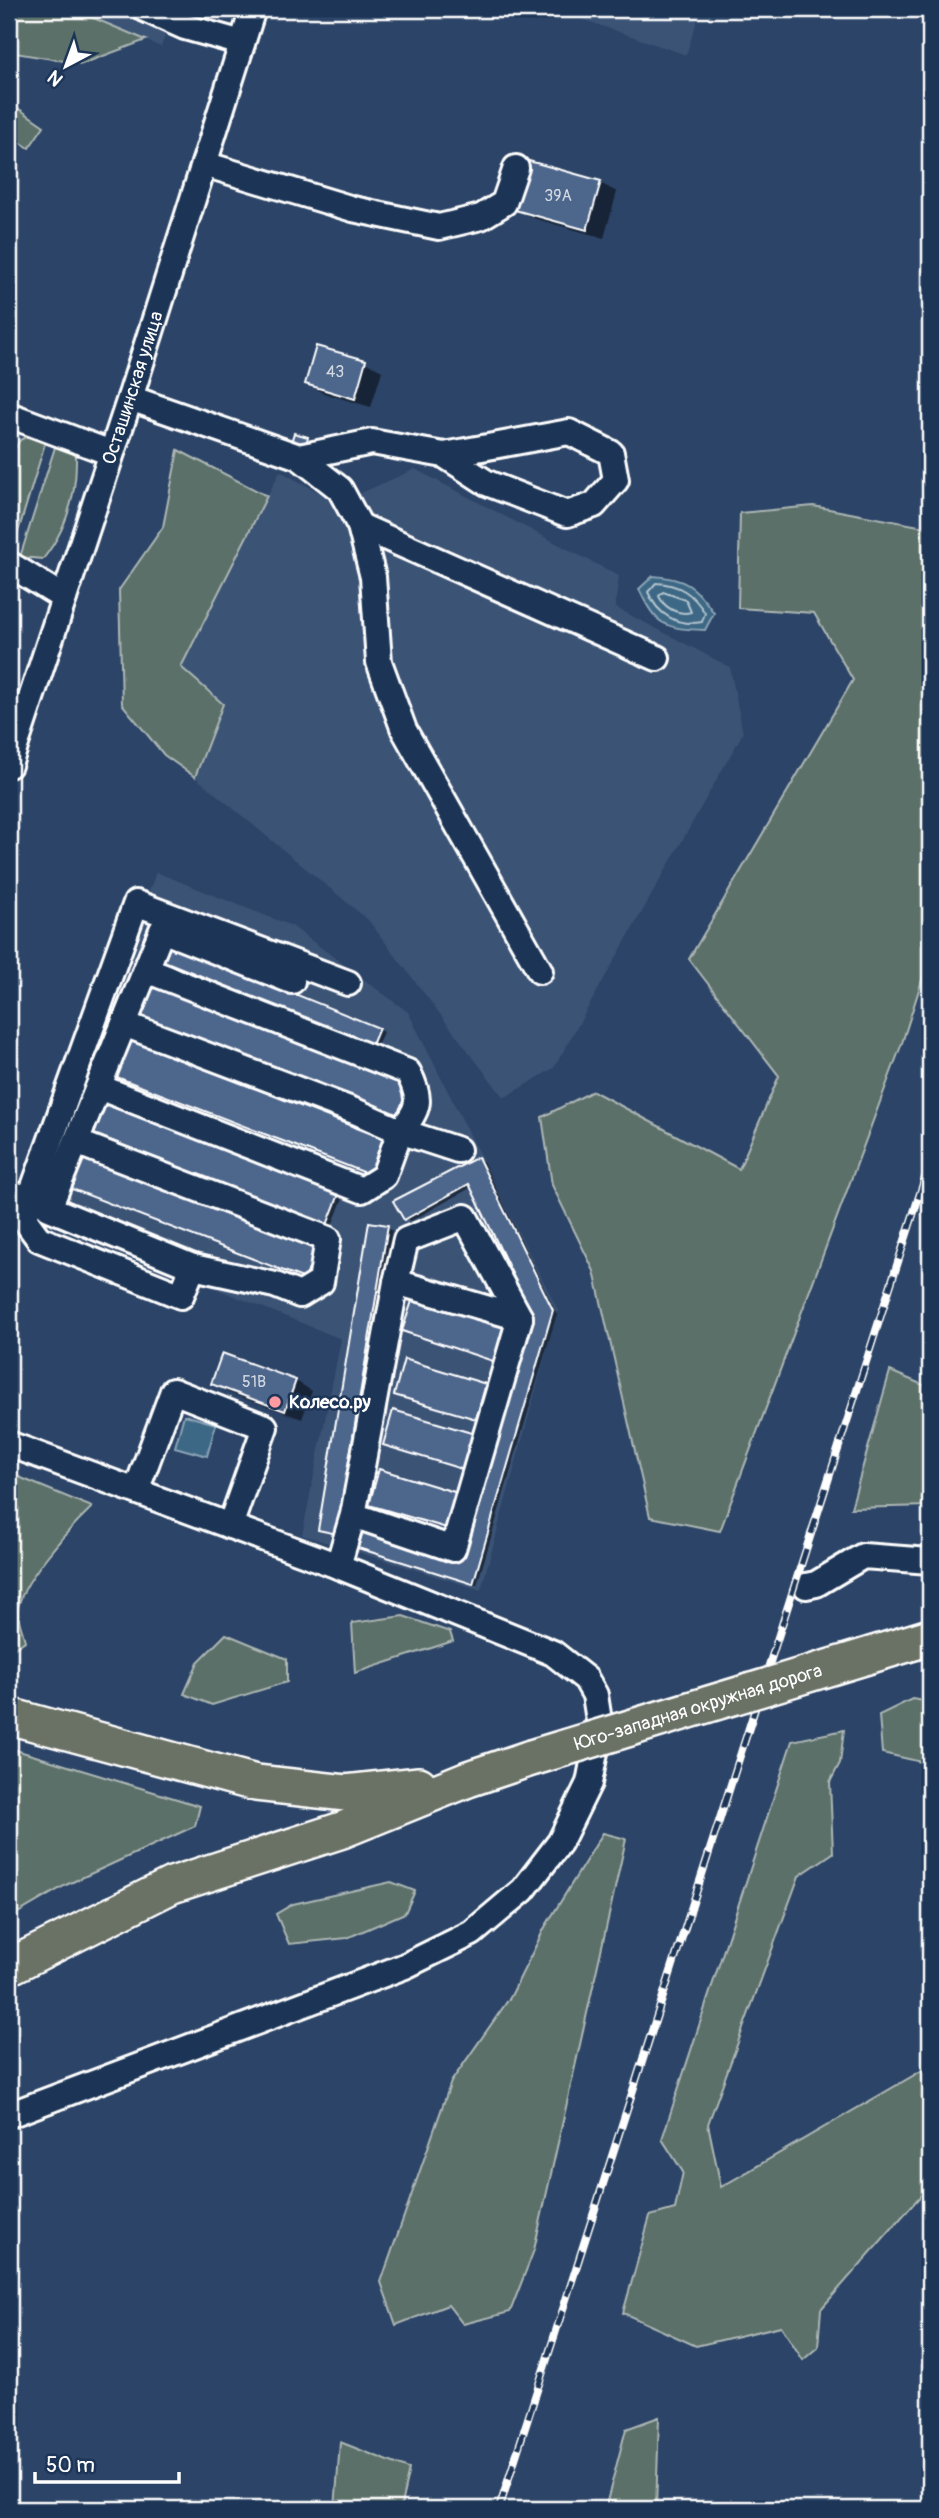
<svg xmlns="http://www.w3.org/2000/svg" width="939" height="2518" font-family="Pangolin,sans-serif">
  <rect width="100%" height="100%" fill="#2c4467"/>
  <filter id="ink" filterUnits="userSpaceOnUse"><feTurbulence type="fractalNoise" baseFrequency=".0143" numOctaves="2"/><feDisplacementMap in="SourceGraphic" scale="14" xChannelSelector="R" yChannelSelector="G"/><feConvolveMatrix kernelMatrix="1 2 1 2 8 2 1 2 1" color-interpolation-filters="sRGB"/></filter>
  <g filter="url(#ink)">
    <!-- built -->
    <g fill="#3a5275">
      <polygon points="72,9 175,9 161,47"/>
      <polygon points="552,9 701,9 686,55"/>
      <polygon points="415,469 619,576 615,607 730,667 743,733 554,1068 504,1098 368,920 195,777 223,704 181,667 280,471 338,503"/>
      <polygon points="156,872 292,926 408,1012 558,1310 481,1590 302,1535 341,1339 30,1214"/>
    </g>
    <!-- green -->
    <g fill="#5b6f6a" stroke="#adb7b4" stroke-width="2">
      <polygon points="9,9 72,9 146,40 82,64 9,52"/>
      <polygon points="9,102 44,126 29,148 9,135"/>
      <polygon points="28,436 47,437 11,555 9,459 20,440"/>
      <path d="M57,441L76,456C77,494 66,530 43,559L20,557Z"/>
      <polygon points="178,450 267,496 181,667 223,704 195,777 164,755 122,704 119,590 163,527"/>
      <polygon points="813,506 930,528 930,955 902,1043 720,1531 650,1517 594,1271 552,1185 542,1117 593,1091 739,1169 779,1076 689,959 853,680 814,613 738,608 740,513"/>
      <polygon points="890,1371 928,1387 930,1394 930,1506 851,1508"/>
      <path d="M9,1473L92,1507C72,1526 15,1587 18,1614C19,1623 23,1632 25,1641L9,1652Z"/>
      <polygon points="403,1616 450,1632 453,1641 355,1673 352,1623"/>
      <polygon points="226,1634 287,1659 287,1682 212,1705 184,1694 198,1662"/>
      <polygon points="912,1699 930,1702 930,1764 882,1753 879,1715"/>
      <polygon points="844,1730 840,1763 830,1782 833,1853 799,1876 708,2124 721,2187 930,2066 930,2185 821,2309 818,2347 803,2360 781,2326 696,2346 623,2313 650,2216 675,2209 683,2172 662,2139 792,1741"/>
      <polygon points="9,1748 200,1806 195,1826 66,1885 9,1918"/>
      <polygon points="603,1833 626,1839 534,2250 510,2312 463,2324 448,2305 396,2325 381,2282 451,2082 511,1996 545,1927"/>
      <polygon points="391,1882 415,1891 405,1913 347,1938 289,1944 276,1914 293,1904"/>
      <polygon points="659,2417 656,2509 605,2509 626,2429"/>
      <polygon points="340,2442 409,2469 400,2509 335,2509"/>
    </g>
    <!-- water -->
    <g fill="#3e6885" stroke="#8ba4b6" stroke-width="2">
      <path d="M653,576C686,578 696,587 714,613L705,630C665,629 656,626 639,589Z"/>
      <polygon points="184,1415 216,1424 207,1456 175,1447"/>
    </g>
    <!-- shadow -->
    <g fill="#0007">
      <polygon points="530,163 600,183 617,192 604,238 533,218 517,209"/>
      <polygon points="365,362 382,371 371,407 323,393 307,384"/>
      <polygon points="171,963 378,1029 383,1032 377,1046"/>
      <polygon points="100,1136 345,1193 332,1226"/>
      <polygon points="478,1159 483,1161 557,1314 477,1585 365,1550 459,1560 531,1311 472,1187 411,1221 406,1218"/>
      <polygon points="78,1191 318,1245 310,1280"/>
      <polygon points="387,1227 392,1230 341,1535 324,1532 320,1529"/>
      <polygon points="223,1355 296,1381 312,1391 302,1419 229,1393 213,1383"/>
      <polygon points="406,1362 490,1388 480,1421 401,1397"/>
    </g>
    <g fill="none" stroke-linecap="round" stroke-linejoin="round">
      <!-- shore -->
      <g stroke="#b2c3ce" stroke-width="2">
        <path d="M656,583C680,584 693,594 705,613L702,622C677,627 657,614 648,592Z"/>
        <path d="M663,592L686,600L691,612C679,616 664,608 659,596Z"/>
      </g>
    </g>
    <!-- building -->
    <g fill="#4e668c" stroke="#fff" stroke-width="2">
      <polygon points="529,161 601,181 587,230 515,210"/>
      <polygon points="316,346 366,360 355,399 305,384"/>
      <polygon points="294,433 308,437 304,453 289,448"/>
      <polygon points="171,944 379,1028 372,1045 164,961"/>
      <polygon points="154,983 410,1083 396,1119 139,1020"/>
      <polygon points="128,1039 385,1139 371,1175 114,1076"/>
      <polygon points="108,1098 341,1189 327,1225 94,1134"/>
      <polygon points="85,1153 319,1243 305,1279 72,1189"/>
      <polygon points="478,1157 553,1310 473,1584 358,1548 364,1527 458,1558 530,1311 469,1184 404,1220 393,1201"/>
      <polygon points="369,1222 388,1225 337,1534 318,1530"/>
      <polygon points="414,1295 508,1326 496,1362 402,1331"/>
      <polygon points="222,1353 296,1380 285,1411 211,1384"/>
      <polygon points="404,1359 486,1384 476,1419 394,1395"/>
      <polygon points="393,1410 475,1434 465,1470 383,1445"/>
      <polygon points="379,1469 461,1494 450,1529 369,1505"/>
    </g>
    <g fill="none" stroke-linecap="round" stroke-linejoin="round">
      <!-- minor casing -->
      <g stroke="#fff" stroke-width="30">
        <g id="minor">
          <polyline points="145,9 185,27 242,43"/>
          <polyline points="204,164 353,209 439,227 481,217 504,203 516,168"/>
          <polyline points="130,398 299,457 340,489 360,526 373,577 379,662 404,730 540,971"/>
          <polyline points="9,415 111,453"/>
          <polyline points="299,457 372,442 444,455 487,483 567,514 594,505 616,480 611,453 569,432 444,455"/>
          <polyline points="360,526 657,658"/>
          <polyline points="9,564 64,598"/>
          <path id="s1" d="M9,765L130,398L253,9"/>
          <path d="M146,970L408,1072C422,1099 420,1109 400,1131L458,1150"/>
          <polyline points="99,1087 362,1190 384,1176 400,1131 357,1112 124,1024"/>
          <polyline points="76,1142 328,1239 321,1282 300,1295 275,1285 193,1267"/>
          <polyline points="31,1195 25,1220 39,1239 181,1296 193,1267 49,1208 162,930 292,981"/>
          <polyline points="9,1197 31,1195 136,903 348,983"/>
          <polyline points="396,1282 406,1240 465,1217 520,1318"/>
          <polyline points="9,1444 338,1566 553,1653 586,1679 595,1695 600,1727 589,1783 560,1842 523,1890 472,1933 405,1966 9,2115"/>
          <polyline points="136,1491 173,1391 265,1427 230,1526"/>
          <polyline points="338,1566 353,1515 396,1282 520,1318 453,1549 353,1515"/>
          <polyline points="806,1586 816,1584 863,1556 930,1561"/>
        </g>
      </g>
      <!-- highway casing -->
      <g stroke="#fff" stroke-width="40">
        <g id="highway">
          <polyline points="9,1716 256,1783 346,1793 419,1785"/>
          <polyline points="9,1967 172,1885 342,1830 468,1779 531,1758"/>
        </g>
      </g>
      <!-- minor -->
      <use href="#minor" stroke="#1d3557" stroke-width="24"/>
      <!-- highway -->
      <use href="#highway" stroke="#6b7165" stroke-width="35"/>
      <!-- rail casing -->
      <g stroke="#fff" stroke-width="8">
        <polyline id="rail" points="499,2509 930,1162"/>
      </g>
      <!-- rail -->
      <use href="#rail" stroke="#1d3557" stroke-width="5" stroke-dasharray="16" stroke-linecap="butt"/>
      <!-- highway-bridge casing -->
      <g stroke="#fff" stroke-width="40" stroke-linecap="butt">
        <g id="highway-bridge">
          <path id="s2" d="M531,1758L930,1637"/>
        </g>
      </g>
      <!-- highway-bridge -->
      <use href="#highway-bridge" stroke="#6b7165" stroke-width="35"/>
    </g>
  </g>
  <!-- markers -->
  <circle fill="#ff9aa2" stroke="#1d3557" stroke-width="2.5" cx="275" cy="1402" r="7"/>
  <g text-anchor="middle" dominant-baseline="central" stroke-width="5" stroke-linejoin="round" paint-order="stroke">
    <!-- number labels -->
    <g font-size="16" fill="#d3d9e2">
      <text x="558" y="196">39А</text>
      <text x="335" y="372">43</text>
      <text x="254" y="1382">51В</text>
    </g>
    <!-- street labels -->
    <g font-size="19" fill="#fff" stroke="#1d3557">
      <text stroke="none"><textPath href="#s1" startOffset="397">Осташинская улица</textPath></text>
      <text stroke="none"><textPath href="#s2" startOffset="175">Юго-западная окружная дорога</textPath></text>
    </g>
    <!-- poi labels -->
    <g font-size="19" font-weight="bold" fill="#fff" stroke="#1d3557" text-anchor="start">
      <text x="289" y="1402">Колесо.ру</text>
    </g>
  </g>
  <!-- margin -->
  <rect width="939" height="2518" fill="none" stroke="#1d3557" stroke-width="35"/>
  <rect x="18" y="18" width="904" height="2483" fill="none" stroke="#fff" stroke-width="2.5" filter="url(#ink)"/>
  <!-- north arrow -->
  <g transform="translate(66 66) rotate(221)" stroke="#1d3557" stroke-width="5" paint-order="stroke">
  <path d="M0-5L12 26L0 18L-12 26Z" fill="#ffffff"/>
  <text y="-10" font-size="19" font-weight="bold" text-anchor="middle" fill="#ffffff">N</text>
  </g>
  <!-- scale -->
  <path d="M35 2472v10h144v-10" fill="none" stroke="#ffffff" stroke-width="3.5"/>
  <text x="46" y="2472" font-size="21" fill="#ffffff" stroke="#1d3557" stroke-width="5" paint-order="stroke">50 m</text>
</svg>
